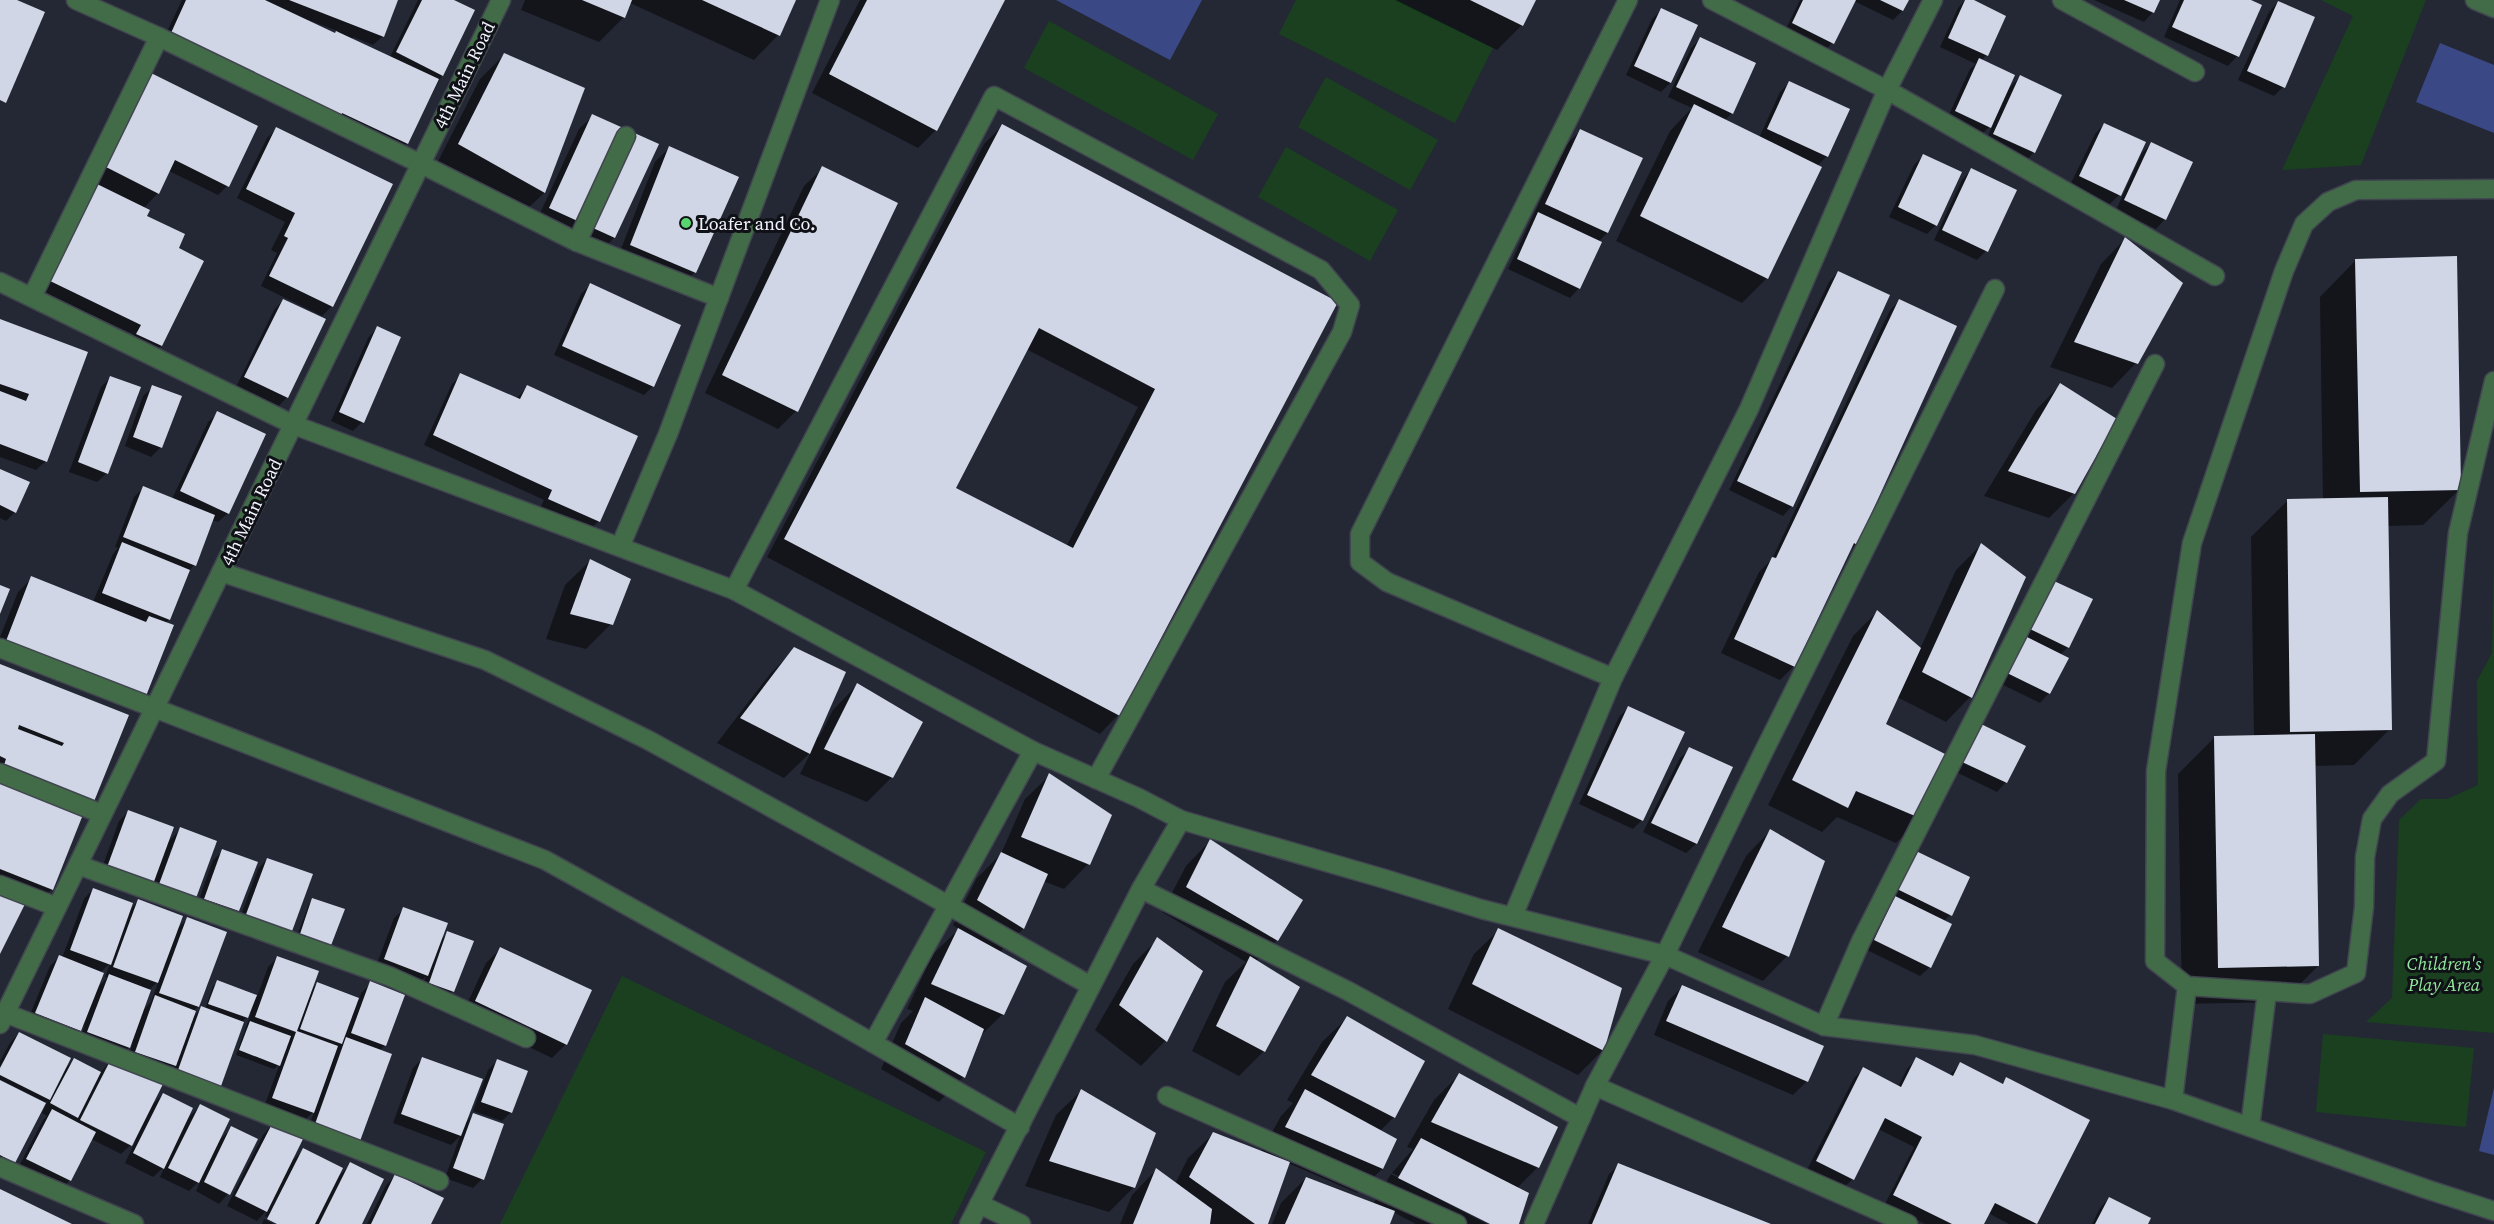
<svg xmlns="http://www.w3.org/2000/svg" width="2494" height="1224" font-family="'Source Serif 4',serif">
  <rect width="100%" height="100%" fill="#242834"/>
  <!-- green -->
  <g fill="#1a4020">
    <polygon points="1296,0 1397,0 1493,48 1455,123 1279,34"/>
    <polygon points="2321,0 2426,0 2361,165 2282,170 2353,16"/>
    <polygon points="1049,21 1218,114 1193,160 1024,68"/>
    <polygon points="1326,77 1438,140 1410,190 1298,127"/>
    <polygon points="1286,147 1398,210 1370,261 1258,197"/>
    <polygon points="2494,557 2494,1033 2366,1022 2392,998 2399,820 2421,799 2447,799 2478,785 2477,681 2492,653"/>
    <polygon points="622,976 986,1152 951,1224 500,1224"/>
    <polygon points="2323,1034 2474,1048 2466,1127 2316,1112"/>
  </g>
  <!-- water -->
  <g fill="#3a4886">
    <polygon points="1056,0 1202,0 1170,60"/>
    <polygon points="2440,43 2494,65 2494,133 2416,102"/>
    <polygon points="2494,1088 2494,1155 2479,1151"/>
  </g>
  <!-- shadow -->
  <g fill="#0007" fill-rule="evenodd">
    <path d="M182,0H396L383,36L373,45L353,37L352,40L390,57L418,0H451L442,75L407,143L398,153L162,42ZM308,20L338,31L335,35L307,22Z"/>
    <polygon points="525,0 795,0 778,35 754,60 630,3 624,17 599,42 521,10"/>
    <polygon points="860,0 1003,0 936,130 918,148 812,93"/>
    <polygon points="1395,0 1534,0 1522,25 1497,50"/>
    <polygon points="1800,0 1907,0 1902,11 1893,20 1854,1 1832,43 1823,53 1784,33"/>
    <polygon points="1965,0 1970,0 1986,55 1981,61 2006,91 2020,77 2034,152 2025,162 1985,143 1994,122 1980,136 1946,121 1970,69 1976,64 1940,47 1958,8"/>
    <polygon points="2094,0 2158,0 2153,12 2144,22"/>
    <polygon points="2180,0 2248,0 2260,6 2237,56 2228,66 2164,37"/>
    <polygon points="2278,2 2283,87 2274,96 2238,80 2269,12"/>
    <polygon points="1661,10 1670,83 1661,92 1626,75 1652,19"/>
    <polygon points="1700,39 1732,113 1724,121 1759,138 1780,92 1790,82 1848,110 1826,157 1817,166 1767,278 1742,303 1616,241 1670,131 1692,108 1668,97 1691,48"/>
    <polygon points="505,54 583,89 544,193 519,217 434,169 480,79"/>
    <polygon points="137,89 227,186 218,195 169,171 158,193 143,209 142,222 177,249 161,346 152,355 128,344 133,334 92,315 88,319 35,294"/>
    <polygon points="593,116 614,238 600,252 536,222 579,129"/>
    <polygon points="2104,124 2119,195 2110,204 2070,185 2095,134"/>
    <path d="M1002,126L1336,303L1118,715L1100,734L767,557L984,144ZM1026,349L1138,407L1066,547L954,488Z"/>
    <polygon points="276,129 391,185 332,306 322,316 261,286 277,253 271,250 285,222 237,198 267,138"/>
    <polygon points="1581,130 1641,159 1607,233 1598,242 1579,288 1570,298 1508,269 1567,144"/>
    <polygon points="2151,144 2165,219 2156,229 2116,210 2142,153"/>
    <polygon points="669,148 695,272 681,286 617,259 655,162"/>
    <polygon points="1923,156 1936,225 1927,234 1889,217 1914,165"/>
    <polygon points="823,168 796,411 778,429 705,393 804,186"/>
    <polygon points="1971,170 1986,251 1977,260 1934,240 1962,180"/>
    <polygon points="2125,239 2136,363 2112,388 2050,367 2101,264"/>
    <polygon points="2356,260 2460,489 2423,525 2387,526 2390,729 2354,765 2314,766 2318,966 2282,1002 2182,1004 2178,774 2215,737 2254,736 2251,537 2287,501 2323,500 2320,297"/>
    <polygon points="1838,272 1792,506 1783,516 1729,490 1829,282"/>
    <polygon points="590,285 653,386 644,395 554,355 581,294"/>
    <polygon points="283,300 287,397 278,407 236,387 274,310"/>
    <polygon points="1899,301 1856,544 1848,552 1794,666 1780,680 1721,653 1759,572 1772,559 1890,310"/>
    <polygon points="0,320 86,352 46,461 36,470 0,457"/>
    <polygon points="377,328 362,422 353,431 331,421 368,338"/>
    <polygon points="461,375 516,399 527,387 599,521 589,530 540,508 544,500 424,445 452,384"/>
    <polygon points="111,377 107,473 97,482 69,472 101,387"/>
    <polygon points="2060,385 2074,493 2049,518 1984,496 2036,410"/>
    <polygon points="153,387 161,447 151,457 125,446 143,396"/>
    <polygon points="218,413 228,513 218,522 212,520 194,565 188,572 169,619 110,695 106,699 0,658 0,637 18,592 32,578 93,602 113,554 118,548 115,547 134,497 143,488 172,499 208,422"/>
    <polygon points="0,471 15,512 6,521 0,518"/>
    <polygon points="1981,545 2024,578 1970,697 1946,722 1897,697 1884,725 1921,818 1896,843 1837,817 1822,832 1768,805 1853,636 1877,612 1920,649 1956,570"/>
    <polygon points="590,561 611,624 586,649 546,639 565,585"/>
    <polygon points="2045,592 2068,647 2060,655 2049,693 2040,703 1999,683"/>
    <polygon points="795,649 816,736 819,737 833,710 857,685 892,777 867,802 800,774 811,752 784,778 717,743 770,674"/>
    <polygon points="0,665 127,715 83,812 52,889 38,903 0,888"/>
    <polygon points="1629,707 1642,820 1633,829 1579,804 1619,717"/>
    <polygon points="1981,726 2006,782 1997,792 1954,771"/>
    <polygon points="1690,749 1731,768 1696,844 1686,853 1643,832 1680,758"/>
    <polygon points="1050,775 1088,864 1064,889 1043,881 1023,929 1000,952 1003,1014 979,1037 963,1077 939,1102 881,1069 901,1023 913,1011 907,1009 933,954 959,929 953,925 977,878 1001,854 1025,799"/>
    <polygon points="129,811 167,843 181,829 215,842 150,897 156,881 141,895 98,879 119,821"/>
    <polygon points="1770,831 1787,956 1763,981 1698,952 1746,856"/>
    <polygon points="1210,841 1301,901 1277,940 1256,961 1264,1051 1239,1076 1192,1051 1225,982 1246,962 1162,912 1186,866"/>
    <polygon points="223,851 238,910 229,920 196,908 213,860"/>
    <polygon points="267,859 311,875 237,926 258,869"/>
    <polygon points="1907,862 1950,915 1943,922 1930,967 1920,976 1865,949 1886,908 1893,901 1889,899"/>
    <path d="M93,889L129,911L138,901L176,930L187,919L198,1007L193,1011L192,1018L202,1008L205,1009L213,986L218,982L257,997L268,967L278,957L309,992L317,984L359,1000L361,993L371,983L385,1045L379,1051L390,1055L306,1133L315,1110L303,1122L264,1107L280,1063L274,1069L236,1055L251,1013L242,1022L220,1085L210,1095L170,1080L175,1064L165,1075L126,1061L133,1043L119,1057L79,1042L85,1025L71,1040L27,1022L50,966L59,957L62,958L84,899ZM110,963L105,977L107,978L96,989L100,973ZM159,980L151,1002L142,1011L150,989Z"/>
    <polygon points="313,899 329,947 295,941 309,904"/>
    <polygon points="404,909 440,941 448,933 453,991 444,1001 420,992 426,976 418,984 375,969 394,918"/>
    <polygon points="1499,930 1603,1050 1578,1075 1448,1009 1474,954"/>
    <polygon points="1158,939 1201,972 1165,1041 1141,1066 1095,1030 1133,964"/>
    <polygon points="500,949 566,1044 552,1058 462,1015 486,963"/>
    <polygon points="1682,987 1807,1081 1793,1095 1654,1035 1668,1001"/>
    <polygon points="1347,1018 1394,1117 1380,1131 1395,1140 1382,1169 1357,1193 1288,1163 1267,1224 1120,1224 1132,1195 1156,1170 1175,1184 1188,1158 1213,1134 1261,1152 1281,1116 1293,1103 1287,1100 1322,1042"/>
    <polygon points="19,1033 65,1069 74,1060 100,1073 112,1059 150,1107 163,1094 187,1119 200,1106 219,1140 232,1128 256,1139 228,1194 219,1204 196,1191 201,1179 189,1191 160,1177 165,1166 153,1177 125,1163 136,1140 121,1154 91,1139 70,1180 61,1190 18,1168 43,1120 47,1116 42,1113 48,1100 42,1106 14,1162 5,1171 0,1169 0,1061 10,1043"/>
    <polygon points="423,1058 465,1123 473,1115 482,1179 473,1188 445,1178 460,1136 451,1145 393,1123 413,1068"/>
    <polygon points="1916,1059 1949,1076 1960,1064 2001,1085 2006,1079 2088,1121 2035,1224 2009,1224 1988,1213 1982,1224 1925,1224 1885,1204 1914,1147 1878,1129 1853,1179 1843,1188 1807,1170 1854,1078 1863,1069 1898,1087 1907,1069"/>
    <polygon points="497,1061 511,1112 502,1121 473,1111 488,1070"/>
    <polygon points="1459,1075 1538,1167 1517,1188 1517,1224 1494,1224 1392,1173 1413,1149 1407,1147 1434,1100"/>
    <polygon points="1081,1091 1134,1187 1109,1212 1025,1186 1056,1115"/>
    <polygon points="272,1125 291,1162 303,1150 337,1178 351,1164 360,1224 280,1224 265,1216 268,1209 257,1221 227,1206 263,1135"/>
    <polygon points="1619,1165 1767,1224 1588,1224 1609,1174"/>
    <polygon points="1391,1174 1487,1224 1416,1224 1393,1212 1389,1224 1272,1224 1281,1203 1306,1178 1373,1204"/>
    <polygon points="396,1175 429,1224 367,1224 386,1185"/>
    <polygon points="2109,1198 2147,1224 2092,1224 2100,1208"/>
    <polygon points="264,1219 274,1224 262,1224"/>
  </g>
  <!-- building -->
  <g fill="#d0d6e6" fill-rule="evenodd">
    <polygon points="0,0 17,0 45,12 6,103 0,100"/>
    <polygon points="186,0 265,0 335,33 336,31 439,79 408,144 342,113 341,116 171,33"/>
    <polygon points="289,0 398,0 384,37"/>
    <polygon points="422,0 454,0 475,10 443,76 396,52"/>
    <polygon points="582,0 632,0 625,18"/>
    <polygon points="702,0 796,0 780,36"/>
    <polygon points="867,0 1005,0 937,131 829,74"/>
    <polygon points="1470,0 1536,0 1523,26"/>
    <polygon points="1803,0 1856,0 1834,44 1792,23"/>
    <polygon points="1880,0 1909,0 1903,11"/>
    <polygon points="1965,0 1974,0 2006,16 1988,56 1948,38"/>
    <polygon points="2124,0 2160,0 2154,13"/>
    <polygon points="2184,0 2251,0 2262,5 2239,57 2172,27"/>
    <polygon points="2278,1 2315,17 2285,88 2247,71"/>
    <polygon points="1661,8 1698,25 1671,83 1634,66"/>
    <polygon points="1700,37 1756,63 1733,114 1676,87"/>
    <polygon points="504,53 585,88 545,193 458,144"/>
    <polygon points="1979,58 2015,75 1991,128 1955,111"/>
    <polygon points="151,73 258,126 229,187 175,160 159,194 106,167"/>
    <polygon points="2020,75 2062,95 2035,153 1993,134"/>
    <polygon points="1789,81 1850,109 1828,157 1767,129"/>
    <polygon points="1694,104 1822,167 1768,279 1640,216"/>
    <polygon points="592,114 659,144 615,238 549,208"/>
    <polygon points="2104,123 2146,142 2121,196 2079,176"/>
    <path d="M1002,124L1338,302L1120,716L784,539ZM1039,328L1155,389L1073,548L956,488Z"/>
    <polygon points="276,127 393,184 333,307 269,276 288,238 284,236 295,213 246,189"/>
    <polygon points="1580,129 1643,158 1608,233 1545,204"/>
    <polygon points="2151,142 2193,162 2166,220 2124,200"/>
    <polygon points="669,146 739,177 696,273 630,245"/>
    <polygon points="1923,154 1962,172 1937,226 1898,207"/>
    <polygon points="822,166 898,203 798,412 722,375"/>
    <polygon points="1971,168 2017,190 1988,252 1942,230"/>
    <polygon points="95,183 150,210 147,216 185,234 179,248 204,261 162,346 136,334 141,325 48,280"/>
    <polygon points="1538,212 1602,242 1580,289 1517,259"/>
    <polygon points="2125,237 2183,283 2138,364 2074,342"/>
    <polygon points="2457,256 2461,490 2360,492 2355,259"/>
    <polygon points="1838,271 1890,295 1793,507 1737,481"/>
    <polygon points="590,283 681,325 654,387 562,346"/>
    <polygon points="283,299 326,319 288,398 244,377"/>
    <polygon points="1899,299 1957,326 1857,545 1854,543 1795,667 1734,639 1772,557 1776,558"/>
    <polygon points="0,319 88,352 47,462 0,444 0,391 26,401 29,394 0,384"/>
    <polygon points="377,326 401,337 364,423 339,412"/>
    <polygon points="460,373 520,399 527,385 638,436 600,522 548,499 552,490 433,435"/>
    <polygon points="110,376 141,387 108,474 78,462"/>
    <polygon points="2060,383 2117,419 2075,494 2008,471"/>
    <polygon points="152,385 182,396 162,448 133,437"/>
    <polygon points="217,411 266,434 229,514 180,491"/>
    <polygon points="0,469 30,482 16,513 0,505"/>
    <polygon points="143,486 215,515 196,566 123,537"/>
    <polygon points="2388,497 2392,730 2290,732 2287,499"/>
    <polygon points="122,542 190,570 170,620 102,593"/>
    <polygon points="1981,543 2026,577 1972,698 1922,672"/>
    <polygon points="590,559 631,579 613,625 570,614"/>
    <polygon points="31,576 146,622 149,616 174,625 146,696 6,641"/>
    <polygon points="2054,581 2093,599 2069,648 2030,629"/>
    <polygon points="0,585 10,589 0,614"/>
    <polygon points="1877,610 1921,648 1886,724 1947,755 1922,819 1856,791 1848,808 1792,780"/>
    <polygon points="2025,636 2069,658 2050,694 2007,673"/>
    <polygon points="794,647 846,672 810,754 740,718"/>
    <path d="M0,664L129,715L93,804L3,768L6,759L0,756ZM19,725L64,743L62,746L18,729Z"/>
    <polygon points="857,683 923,722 893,778 824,749"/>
    <polygon points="1628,706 1685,732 1643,821 1587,795"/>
    <polygon points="1981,724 2026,746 2007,783 1962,762"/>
    <polygon points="2315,734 2319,966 2218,968 2214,736"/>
    <polygon points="1689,747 1733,767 1697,844 1651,823"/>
    <polygon points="1049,773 1112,815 1090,865 1021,837"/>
    <polygon points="0,780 84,812 53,890 0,869"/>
    <polygon points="128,810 174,827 152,887 106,870"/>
    <polygon points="180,827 217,841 195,901 158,887"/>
    <polygon points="1770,829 1825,861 1789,957 1722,927"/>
    <polygon points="1210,839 1303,900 1278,941 1186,887"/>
    <polygon points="222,849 258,862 239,911 204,899"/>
    <polygon points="1916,851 1970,877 1952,916 1897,889"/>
    <polygon points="1001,852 1048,874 1024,929 977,900"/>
    <polygon points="267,858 313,874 291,934 245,917"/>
    <polygon points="93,888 133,903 111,965 70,950"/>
    <polygon points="0,892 25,904 0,954"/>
    <polygon points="1895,896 1952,924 1931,968 1874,940"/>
    <polygon points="312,898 345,909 330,948 299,937"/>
    <polygon points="138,899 183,916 158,983 113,967"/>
    <polygon points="403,907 448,923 428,976 384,959"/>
    <polygon points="187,917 227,932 199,1007 159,993"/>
    <polygon points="958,928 1027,966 1004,1015 931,984"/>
    <polygon points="1498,928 1622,988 1604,1051 1472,984"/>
    <polygon points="447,931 474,941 454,992 429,983"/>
    <polygon points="1157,937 1203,971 1167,1042 1119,1005"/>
    <polygon points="500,947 592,990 567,1045 475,1001"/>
    <polygon points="59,955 104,973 81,1031 35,1013"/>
    <polygon points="277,956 319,971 297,1031 338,1046 314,1113 272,1098 296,1032 255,1017"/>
    <polygon points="1250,956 1300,987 1265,1052 1216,1026"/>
    <polygon points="109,974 151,990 130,1048 87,1032"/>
    <polygon points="217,980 257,995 248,1018 208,1004"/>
    <polygon points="370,981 405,995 386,1046 351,1033"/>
    <polygon points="317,982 359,998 342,1044 300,1029"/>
    <polygon points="1682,985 1824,1046 1808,1082 1666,1021"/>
    <polygon points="155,995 196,1011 176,1066 135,1052"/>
    <polygon points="925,997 984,1029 965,1078 905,1044"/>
    <polygon points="201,1006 244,1022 221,1086 178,1070"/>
    <polygon points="1347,1016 1425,1061 1395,1118 1311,1075"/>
    <polygon points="250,1021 291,1036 280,1066 239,1050"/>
    <polygon points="19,1032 71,1058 50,1100 0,1075 0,1068"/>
    <polygon points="346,1037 392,1054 360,1141 315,1124"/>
    <polygon points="112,1057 163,1084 132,1146 80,1120"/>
    <polygon points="422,1057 483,1079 461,1136 401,1114"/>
    <polygon points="1916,1057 1953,1076 1960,1062 2003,1084 2006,1077 2090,1120 2037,1224 1995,1203 1984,1224 1952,1224 1893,1195 1922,1137 1885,1118 1854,1180 1816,1161 1863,1067 1901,1087"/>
    <polygon points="74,1058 101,1072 78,1118 50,1103"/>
    <polygon points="497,1059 528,1071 512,1113 481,1102"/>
    <polygon points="1459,1073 1558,1127 1539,1168 1431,1122"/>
    <polygon points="0,1080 46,1103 15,1163 0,1155"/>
    <polygon points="1081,1089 1156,1133 1135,1188 1049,1161"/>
    <polygon points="1305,1089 1397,1139 1383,1169 1285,1127"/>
    <polygon points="163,1093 193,1108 164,1169 133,1153"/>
    <polygon points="200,1104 230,1119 199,1183 168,1168"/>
    <polygon points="52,1109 96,1132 71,1181 26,1159"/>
    <polygon points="473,1113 504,1124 484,1180 453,1168"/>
    <polygon points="272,1124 303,1139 267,1212 235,1196"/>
    <polygon points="231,1126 258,1139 230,1195 204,1182"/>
    <polygon points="1213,1132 1290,1162 1268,1224 1255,1224 1189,1177"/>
    <polygon points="1421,1138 1529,1193 1519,1224 1490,1224 1398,1178"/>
    <polygon points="303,1148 343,1168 315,1224 277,1224 267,1219"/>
    <polygon points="350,1162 384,1179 362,1224 319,1224"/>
    <polygon points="1618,1163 1771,1224 1592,1224"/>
    <polygon points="1156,1168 1212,1209 1210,1224 1133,1224"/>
    <polygon points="395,1174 444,1198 431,1224 371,1224"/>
    <polygon points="1306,1177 1395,1211 1390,1224 1285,1224"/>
    <polygon points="0,1189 72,1224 0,1224"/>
    <polygon points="2109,1197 2151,1218 2148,1224 2095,1224"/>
  </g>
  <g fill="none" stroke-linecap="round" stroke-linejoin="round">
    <!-- minor casing -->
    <g stroke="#414550" stroke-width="21">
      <g id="minor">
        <polyline points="76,0 159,37 421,164 577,242 719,298"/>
        <polyline points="1712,0 1887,90 2215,276"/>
        <polyline points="2062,0 2195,72"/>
        <polyline points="2475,0 2494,8"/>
        <polyline points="2494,189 2356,190 2328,202 2304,224 2284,271 2192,543 2156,771 2155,961 2187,986 2310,994 2356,973 2364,907 2365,857 2372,819 2390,794 2436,761 2458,533 2494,381"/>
        <polyline points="577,242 626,136"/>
        <polyline points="0,282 294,425 734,590 1033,751 1139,798 1181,820 1385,879 1481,909 1665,955 1824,1026 1975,1045 2173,1100 2426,1189 2494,1211"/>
        <polyline points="32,297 159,37"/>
        <polyline points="620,547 668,434 830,0"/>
        <polyline points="221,572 485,660 648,740 900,878 1091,986"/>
        <polyline points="734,590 994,96 1321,270 1350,305 1342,332 1096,779"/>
        <polyline points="0,648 545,860 801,1002 1020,1127"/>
        <polyline points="1613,678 1387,582 1360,562 1360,534 1628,0"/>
        <polyline points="0,773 102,814"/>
        <polyline points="78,865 391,977 526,1038"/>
        <polyline points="0,885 57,907"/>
        <polyline points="1141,889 1348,991 1581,1118"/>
        <polyline points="1513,916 1613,678 1749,409 1887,90 1933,0"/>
        <polyline points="5,1013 439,1181"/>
        <polyline points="0,1024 501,0"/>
        <polyline points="1824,1026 1861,941 2155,364"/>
        <polyline points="873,1043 1033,751"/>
        <polyline points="1595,1086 1908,1224"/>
        <polyline points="1167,1096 1457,1224"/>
        <polyline points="2173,1100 2187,986"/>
        <polyline points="2250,1127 2267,992"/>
        <polyline points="0,1167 134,1224"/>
        <polyline points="979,1204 1021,1224"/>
        <polyline points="969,1224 1141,889 1181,820"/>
        <polyline points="1534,1224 1595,1086 1665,955 1763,753 1995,289"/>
      </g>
    </g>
    <!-- minor -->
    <use href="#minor" stroke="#426b47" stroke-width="18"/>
  </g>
  <!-- markers -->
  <circle fill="#58d56f" stroke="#0f1116" stroke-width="2" cx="686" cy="223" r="6"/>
  <g text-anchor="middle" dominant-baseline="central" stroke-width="6" stroke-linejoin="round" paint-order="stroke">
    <!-- street labels -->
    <g font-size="18" fill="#f2f4fd" stroke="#0f1116">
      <text transform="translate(464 75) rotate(-64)">4th Main Road</text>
      <text transform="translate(251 512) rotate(-64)">4th Main Road</text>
    </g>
    <!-- poi labels -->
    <g font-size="18" fill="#f2f4fd" stroke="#0f1116" text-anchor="start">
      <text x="698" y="223">Loafer and Co.</text>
    </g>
    <!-- park labels -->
    <g font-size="18" font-style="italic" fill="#91e79c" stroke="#0f1116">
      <text x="2444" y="963">Children's<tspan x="2444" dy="21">Play Area</tspan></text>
    </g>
  </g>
</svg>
